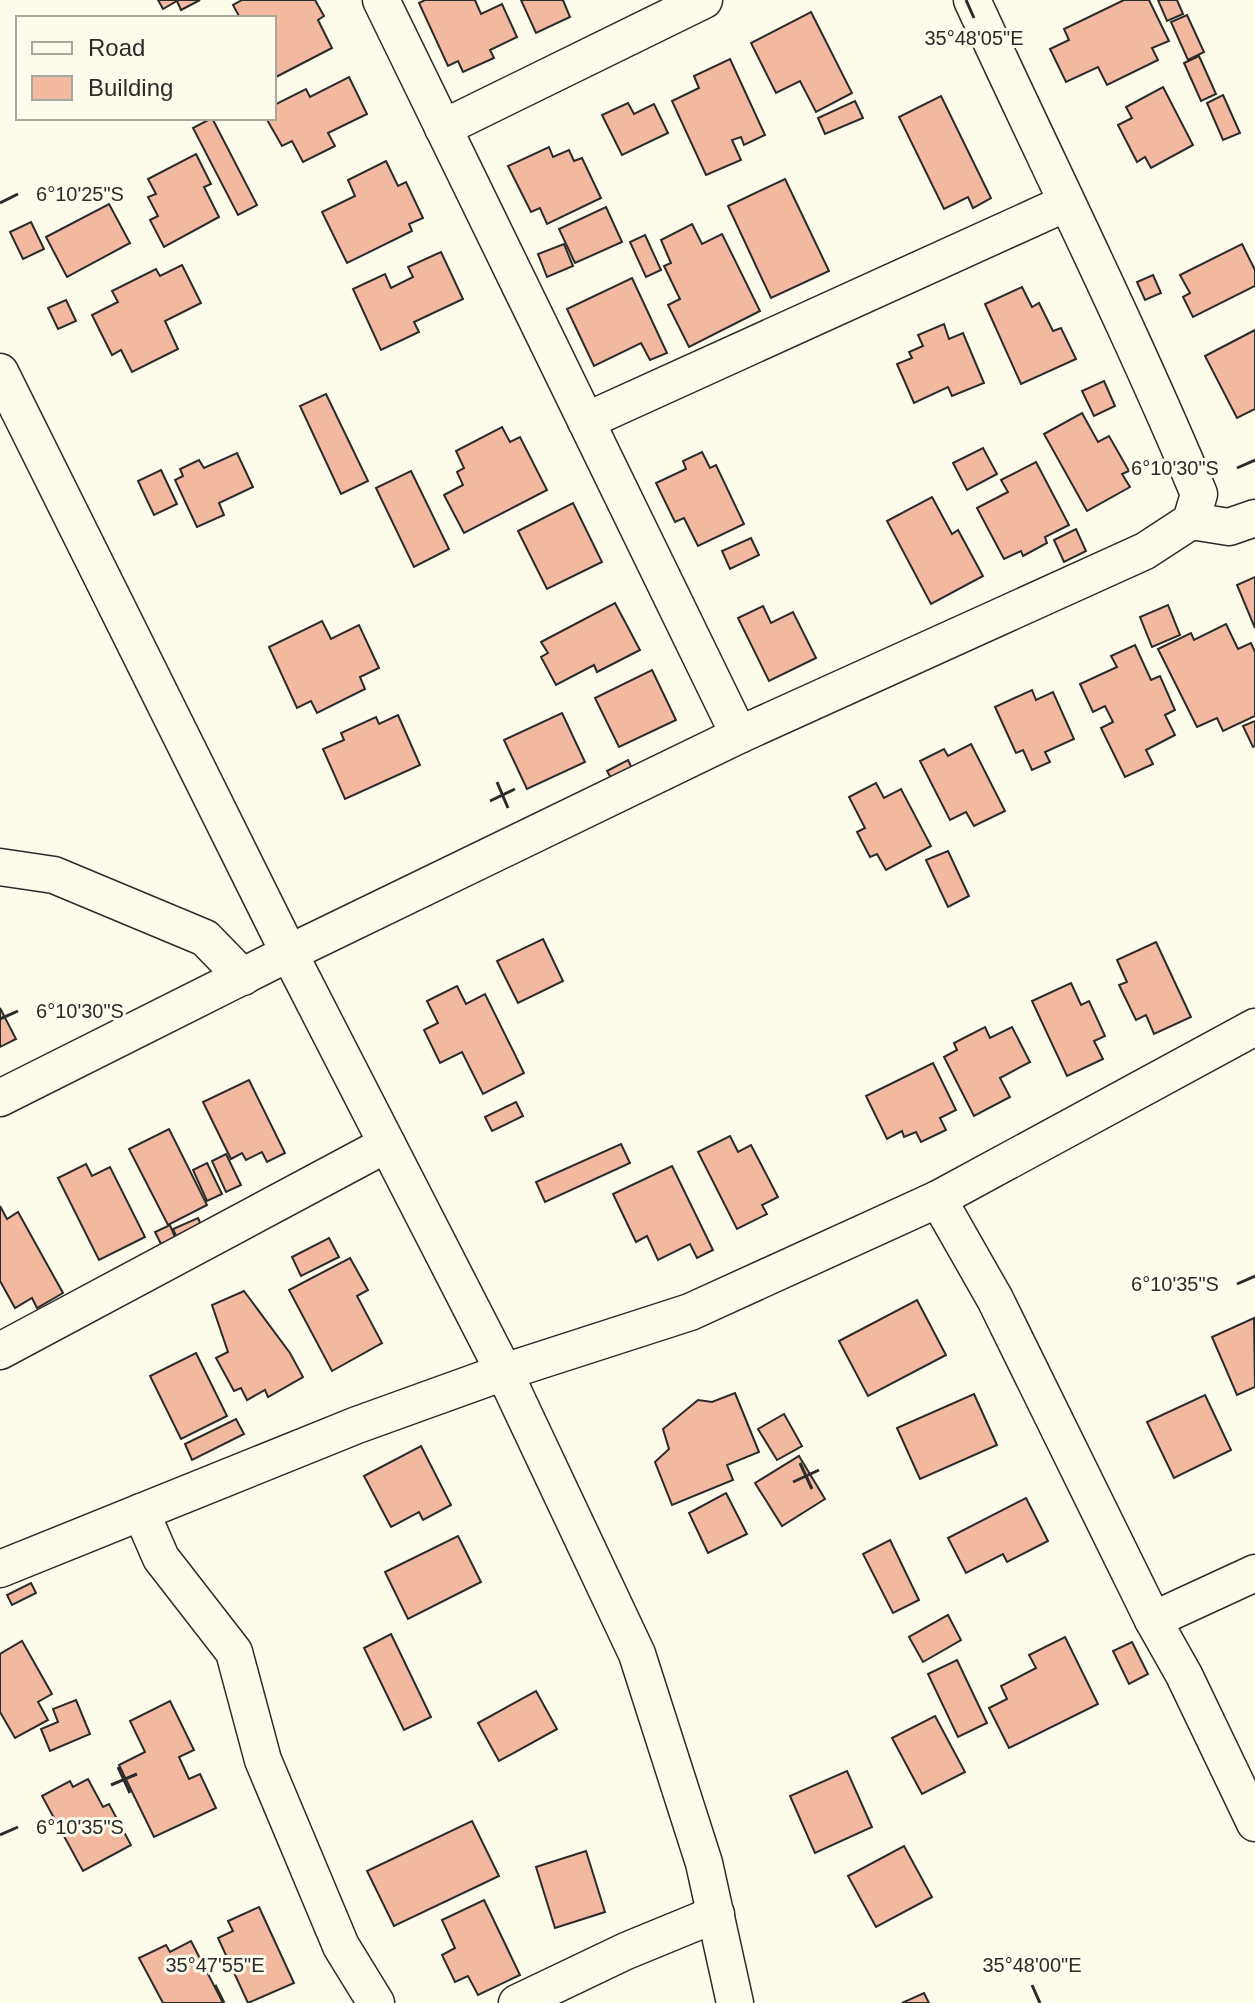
<svg xmlns="http://www.w3.org/2000/svg" width="1255" height="2003" font-family="Helvetica,sans-serif">
  <rect width="100%" height="100%" fill="#fdfbea"/>
  <!-- building -->
  <g fill="#f2b8a0" stroke="#2b2b2b" stroke-width="2">
    <polygon points="158,0 200,0 181,10 177,1 163,9"/>
    <polygon points="242,0 315,0 324,16 318,20 332,48 274,78 274,18 240,18 233,5"/>
    <polygon points="425,0 475,0 481,14 502,4 517,37 490,50 494,58 463,72 458,61 448,66 419,3"/>
    <polygon points="521,0 563,0 570,17 536,33"/>
    <polygon points="1124,0 1149,0 1169,41 1152,48 1158,60 1107,85 1098,67 1066,82 1050,49 1069,40 1064,29"/>
    <polygon points="1158,0 1177,0 1183,14 1167,21"/>
    <polygon points="811,12 852,93 816,112 800,81 776,93 751,43"/>
    <polygon points="1187,15 1204,52 1188,60 1171,22"/>
    <polygon points="1199,56 1216,94 1201,101 1184,63"/>
    <polygon points="730,59 765,135 744,145 741,137 732,140 741,160 706,175 672,101 699,88 694,76"/>
    <polygon points="349,77 367,114 328,133 335,146 303,162 292,141 282,146 266,118 274,118 274,105 306,89 310,97"/>
    <polygon points="1163,87 1193,145 1151,168 1145,157 1137,162 1118,125 1132,118 1126,107"/>
    <polygon points="1223,95 1240,133 1223,140 1207,103"/>
    <polygon points="941,96 991,198 973,208 968,197 944,209 899,117"/>
    <polygon points="855,101 863,118 825,134 818,118"/>
    <polygon points="628,103 634,114 654,104 668,133 622,155 602,115"/>
    <polygon points="212,118 257,205 238,215 193,128"/>
    <polygon points="549,147 553,157 569,150 574,161 582,158 601,198 547,224 540,208 531,212 508,166"/>
    <polygon points="196,154 211,184 204,187 219,217 164,247 150,220 158,216 148,197 156,194 148,179"/>
    <polygon points="386,161 398,186 406,182 423,218 409,224 412,231 347,263 322,212 355,196 348,180"/>
    <polygon points="785,179 829,271 771,298 728,206"/>
    <polygon points="109,204 130,243 67,277 46,237"/>
    <polygon points="606,207 622,242 575,263 559,229"/>
    <polygon points="31,222 44,249 23,259 10,232"/>
    <polygon points="692,224 702,244 722,234 760,311 689,347 668,305 680,299 664,266 671,263 661,240"/>
    <polygon points="645,235 661,270 646,277 630,242"/>
    <polygon points="564,244 573,266 547,277 538,254"/>
    <polygon points="1242,244 1255,270 1255,286 1193,317 1183,297 1190,293 1180,275"/>
    <polygon points="441,252 463,299 414,322 419,332 381,350 353,289 385,274 391,288 413,277 408,267"/>
    <polygon points="182,265 201,303 165,321 178,349 132,372 121,350 112,355 92,315 118,302 112,291 156,269 160,276"/>
    <polygon points="1153,275 1161,293 1145,300 1137,282"/>
    <polygon points="632,278 667,353 650,360 641,343 594,366 567,309"/>
    <polygon points="1022,287 1032,307 1039,303 1053,331 1061,328 1076,359 1021,384 985,304"/>
    <polygon points="66,300 76,321 58,329 48,308"/>
    <polygon points="944,324 949,339 963,333 984,383 952,396 948,387 914,403 897,364 912,358 909,352 923,346 918,335"/>
    <polygon points="1255,330 1255,409 1237,418 1205,356"/>
    <polygon points="1104,381 1115,406 1094,416 1082,391"/>
    <polygon points="326,394 368,481 341,494 300,406"/>
    <polygon points="1082,413 1098,442 1109,436 1129,471 1122,474 1130,487 1087,511 1044,434"/>
    <polygon points="502,427 510,442 520,437 547,490 464,533 444,495 463,485 457,472 464,468 456,451"/>
    <polygon points="983,448 997,474 967,490 953,463"/>
    <polygon points="702,452 710,468 716,465 744,524 698,546 684,518 675,522 656,483 686,469 683,461"/>
    <polygon points="237,453 253,487 219,503 224,515 197,527 175,480 183,476 180,469 199,460 204,468"/>
    <polygon points="1036,462 1069,525 1045,537 1047,543 1023,556 1021,551 1004,559 977,508 1008,492 1001,480"/>
    <polygon points="161,470 177,504 154,515 138,481"/>
    <polygon points="411,471 449,549 414,567 376,488"/>
    <polygon points="932,497 952,534 958,530 983,576 931,604 887,521"/>
    <polygon points="573,503 602,562 547,589 518,531"/>
    <polygon points="1076,529 1086,551 1064,562 1054,540"/>
    <polygon points="751,538 759,555 730,569 722,551"/>
    <polygon points="1255,577 1255,628 1237,585"/>
    <polygon points="615,603 640,650 597,672 594,665 556,685 541,657 548,653 541,642"/>
    <polygon points="1168,605 1180,635 1152,647 1140,617"/>
    <polygon points="763,606 771,623 793,612 816,658 769,681 738,618"/>
    <polygon points="322,621 331,639 359,625 379,668 360,677 365,689 317,713 311,701 297,708 269,647"/>
    <polygon points="1226,624 1238,649 1251,643 1255,652 1255,716 1223,731 1217,718 1197,727 1158,649 1191,633 1194,640"/>
    <polygon points="1135,645 1151,680 1160,676 1175,710 1165,715 1175,735 1146,750 1153,764 1125,777 1101,728 1113,722 1105,706 1093,712 1080,684 1117,667 1111,656"/>
    <polygon points="652,670 676,720 619,747 595,698"/>
    <polygon points="1032,690 1036,700 1053,692 1074,739 1045,752 1050,762 1032,770 1023,750 1016,753 995,707"/>
    <polygon points="562,713 585,762 527,789 504,740"/>
    <polygon points="398,715 420,765 345,799 323,749 344,740 341,733 376,717 379,724"/>
    <polygon points="1255,721 1255,746 1253,747 1243,726"/>
    <polygon points="971,744 1005,811 974,826 966,812 950,820 920,761 944,749 948,756"/>
    <polygon points="628,760 636,777 616,787 607,771"/>
    <polygon points="876,783 884,798 901,789 931,846 886,870 877,854 870,857 857,832 865,828 849,797"/>
    <polygon points="948,851 969,896 948,907 926,860"/>
    <polygon points="543,939 563,981 518,1003 497,961"/>
    <polygon points="1156,942 1191,1017 1154,1034 1146,1015 1136,1020 1119,985 1127,982 1117,960"/>
    <polygon points="1071,983 1081,1005 1089,1001 1105,1036 1094,1041 1103,1059 1067,1076 1032,1001"/>
    <polygon points="457,986 466,1004 485,994 524,1073 483,1094 462,1052 440,1063 424,1030 438,1023 427,1001"/>
    <polygon points="0,1008 16,1039 0,1047"/>
    <polygon points="985,1027 990,1038 1012,1027 1030,1062 1000,1078 1010,1097 974,1116 944,1057 957,1050 954,1043"/>
    <polygon points="933,1063 956,1110 940,1118 946,1130 921,1142 916,1132 904,1137 902,1131 887,1139 866,1096"/>
    <polygon points="249,1080 285,1153 267,1162 262,1152 246,1160 242,1153 231,1159 203,1102"/>
    <polygon points="516,1102 523,1116 492,1131 485,1117"/>
    <polygon points="169,1129 207,1205 168,1225 129,1149"/>
    <polygon points="730,1136 738,1152 751,1145 778,1197 762,1205 767,1214 737,1229 698,1152"/>
    <polygon points="621,1144 630,1163 545,1202 536,1182"/>
    <polygon points="226,1154 241,1185 226,1192 212,1161"/>
    <polygon points="207,1163 222,1194 207,1201 193,1170"/>
    <polygon points="86,1164 92,1176 110,1167 145,1237 99,1260 58,1178"/>
    <polygon points="672,1166 713,1250 697,1258 690,1244 658,1260 647,1236 636,1242 613,1194"/>
    <polygon points="0,1206 7,1219 18,1212 63,1293 37,1308 32,1298 15,1308 0,1281"/>
    <polygon points="198,1218 205,1234 180,1245 173,1229"/>
    <polygon points="170,1225 176,1240 162,1246 155,1232"/>
    <polygon points="329,1238 339,1257 301,1276 292,1257"/>
    <polygon points="350,1258 368,1290 357,1296 382,1343 332,1371 289,1290"/>
    <polygon points="244,1291 290,1353 303,1377 268,1397 265,1390 247,1400 241,1388 234,1391 216,1358 228,1352 212,1305"/>
    <polygon points="917,1300 946,1355 868,1396 839,1341"/>
    <polygon points="1254,1318 1255,1387 1237,1395 1212,1337"/>
    <polygon points="196,1353 227,1416 181,1439 150,1376"/>
    <polygon points="735,1393 759,1452 727,1465 733,1480 672,1505 655,1462 669,1449 663,1429 698,1400 712,1402"/>
    <polygon points="974,1394 997,1445 920,1479 897,1428"/>
    <polygon points="1205,1395 1231,1450 1174,1478 1147,1422"/>
    <polygon points="784,1414 802,1446 777,1460 758,1429"/>
    <polygon points="236,1419 244,1434 192,1460 185,1444"/>
    <polygon points="421,1446 451,1505 423,1520 419,1512 391,1527 364,1476"/>
    <polygon points="799,1456 825,1499 782,1526 755,1483"/>
    <polygon points="726,1493 747,1534 708,1553 689,1513"/>
    <polygon points="1026,1498 1048,1541 1007,1562 1003,1554 966,1573 948,1538"/>
    <polygon points="458,1536 481,1582 408,1619 385,1572"/>
    <polygon points="890,1540 919,1600 893,1613 863,1554"/>
    <polygon points="31,1583 36,1593 12,1605 7,1595"/>
    <polygon points="948,1615 961,1640 923,1662 909,1637"/>
    <polygon points="391,1634 431,1717 404,1730 364,1648"/>
    <polygon points="1065,1637 1098,1704 1009,1748 989,1708 1007,1699 1001,1686 1036,1668 1029,1655"/>
    <polygon points="22,1641 52,1694 38,1702 48,1720 15,1738 0,1712 0,1654"/>
    <polygon points="1132,1642 1148,1674 1129,1684 1113,1651"/>
    <polygon points="957,1660 987,1723 958,1737 928,1674"/>
    <polygon points="536,1691 557,1729 499,1761 478,1723"/>
    <polygon points="76,1700 90,1734 50,1751 41,1729 58,1722 53,1709"/>
    <polygon points="170,1701 194,1750 179,1757 189,1779 200,1774 216,1808 154,1837 119,1765 145,1752 130,1721"/>
    <polygon points="935,1716 965,1772 922,1794 892,1738"/>
    <polygon points="847,1771 872,1827 815,1853 790,1796"/>
    <polygon points="88,1779 103,1807 109,1804 131,1845 83,1871 42,1796 70,1781 73,1787"/>
    <polygon points="472,1821 499,1876 394,1926 367,1871"/>
    <polygon points="904,1846 932,1897 876,1927 848,1876"/>
    <polygon points="586,1851 605,1912 555,1928 536,1867"/>
    <polygon points="484,1900 520,1975 478,1995 468,1976 455,1982 442,1955 455,1948 442,1920"/>
    <polygon points="259,1907 294,1983 248,2003 218,1938 233,1931 228,1921"/>
    <polygon points="191,1941 223,2003 163,2003 139,1958 166,1945 170,1952"/>
    <polygon points="924,1993 929,2003 902,2003"/>
  </g>
  <g fill="none" stroke-linecap="round" stroke-linejoin="round">
    <!-- minor casing -->
    <g stroke="#2b2b2b" stroke-width="39">
      <g id="minor">
        <polyline points="381,0 739,735"/>
        <polyline points="443,128 704,0"/>
        <polyline points="0,372 289,953 504,1372 637,1654 704,1863 735,2003"/>
        <polyline points="586,421 1066,203"/>
        <polyline points="1191,521 1229,527 1255,518"/>
        <polyline points="0,867 54,875 205,938 243,977"/>
        <path d="M0,1098L289,953L739,735L1145,551L1191,521L1199,494C1129,327 1048,165 972,0"/>
        <polyline points="938,1199 995,1299 1153,1620 1184,1675 1255,1823"/>
        <polyline points="0,1351 387,1144"/>
        <polyline points="141,1512 161,1558 234,1652 263,1760 341,1946 376,2003"/>
        <polyline points="0,1569 357,1425 504,1372 690,1312 938,1199 1255,1027"/>
        <polyline points="1153,1620 1255,1573"/>
        <polyline points="517,2003 626,1951 716,1914"/>
      </g>
    </g>
    <!-- minor -->
    <use href="#minor" stroke="#fdfbea" stroke-width="36"/>
  </g>
  <!-- ticks -->
  <path fill="none" stroke="#2b2b2b" stroke-width="3" d="M966,0L974,18M0,203L18,194M1237,468L1255,460M497,782L508,808M490,801L515,789M0,1019L18,1011M1237,1284L1255,1276M800,1463L812,1489M793,1482L819,1470M118,1767L130,1793M111,1785L137,1774M0,1835L18,1827M215,1985L224,2003M1032,1985L1040,2003"/>
  <g font-size="20" text-anchor="middle" fill="#2b2b2b" stroke="#fdfbea" stroke-width="6" stroke-linejoin="round" paint-order="stroke">
    <text x="974" y="45">35°48'05"E</text>
    <text x="80" y="201">6°10'25"S</text>
    <text x="1175" y="475">6°10'30"S</text>
    <text x="80" y="1018">6°10'30"S</text>
    <text x="1175" y="1291">6°10'35"S</text>
    <text x="80" y="1834">6°10'35"S</text>
    <text x="215" y="1972">35°47'55"E</text>
    <text x="1032" y="1972">35°48'00"E</text>
  </g>
  <!-- legend -->
  <rect x="16" y="16" width="260" height="104" fill="#fdfbea" stroke="#a9a89e" stroke-width="2"/>
  <rect x="32" y="42" width="40" height="12" fill="#fdfbea" stroke="#a9a89e" stroke-width="2"/>
  <text x="88" y="56" font-size="24" fill="#2b2b2b">Road</text>
  <rect x="32" y="76" width="40" height="24" fill="#f2b8a0" stroke="#a9a89e" stroke-width="2"/>
  <text x="88" y="96" font-size="24" fill="#2b2b2b">Building</text>
</svg>
